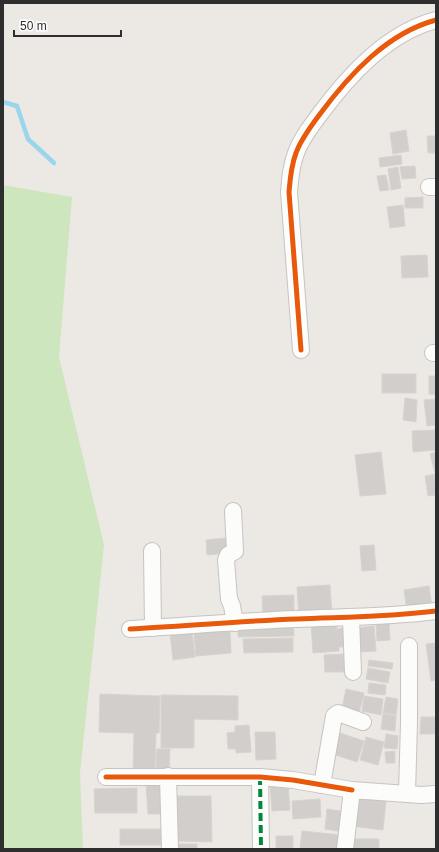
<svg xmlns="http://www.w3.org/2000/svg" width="439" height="852" font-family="Helvetica,sans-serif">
  <rect width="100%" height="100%" fill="#ece8e4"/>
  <!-- green -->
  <polygon fill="#cee6be" points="3,185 72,197 59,357 104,545 80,773 83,849 3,849"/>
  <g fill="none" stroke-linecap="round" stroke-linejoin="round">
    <!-- stream -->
    <polyline stroke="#99d6ec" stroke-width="4.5" points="3,102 17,106 28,139 54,163"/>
  </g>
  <!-- building -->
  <g fill="#d1cecb" stroke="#d7d4d0">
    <polygon points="406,130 409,151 393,154 390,133"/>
    <polygon points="427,136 435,136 436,153 428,153"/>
    <polygon points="401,155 402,164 380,167 379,158"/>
    <polygon points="415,166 416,178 402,179 400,167"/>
    <polygon points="398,167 401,188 391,190 388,169"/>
    <polygon points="386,175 389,190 380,191 377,176"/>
    <polygon points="423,197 423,208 405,208 405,198"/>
    <polygon points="403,205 405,226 390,228 387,207"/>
    <polygon points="427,255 428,277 402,278 401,256"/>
    <rect x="382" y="374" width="34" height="19"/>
    <polygon points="429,376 436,376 436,395 429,394"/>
    <polygon points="405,398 417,400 416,422 403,420"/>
    <polygon points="436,399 436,425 427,426 424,400"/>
    <polygon points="436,430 436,450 413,452 412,431"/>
    <polygon points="381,452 386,494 360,496 355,455"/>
    <polygon points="436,452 436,473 435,473 430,454"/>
    <polygon points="436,474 436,495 428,496 425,476"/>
    <polygon points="226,538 228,553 207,555 206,540"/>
    <polygon points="374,545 376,570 362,571 360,546"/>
    <polygon points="330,585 332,616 299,618 297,587"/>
    <polygon points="429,586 432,608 407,611 404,590"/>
    <polygon points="294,595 294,617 263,618 262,596"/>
    <polygon points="337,621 337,629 345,628 347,647 339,647 339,651 313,653 311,623"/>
    <polygon points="293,622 294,636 238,637 238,623"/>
    <polygon points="389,623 390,640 377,641 376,624"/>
    <polygon points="374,626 376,651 358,652 356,628"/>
    <polygon points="192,631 195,657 173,660 170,633"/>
    <polygon points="230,631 231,653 196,656 194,633"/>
    <polygon points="293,638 293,652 244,653 243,639"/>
    <polygon points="436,643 436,680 431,681 426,644"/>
    <polygon points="346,654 347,672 325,672 324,655"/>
    <polygon points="369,660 393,663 392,669 368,666"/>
    <polygon points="368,668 390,672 388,683 366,679"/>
    <polygon points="369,683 386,685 385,695 368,693"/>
    <polygon points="346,689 364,693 359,713 342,709"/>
    <polygon points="100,694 160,696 159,733 156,733 155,772 133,771 134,733 99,732"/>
    <polygon points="161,695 238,696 238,720 194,719 194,748 161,748"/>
    <polygon points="364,696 383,699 381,715 362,711"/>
    <polygon points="386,697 398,699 396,715 383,713"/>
    <polygon points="383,714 396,716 395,731 381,729"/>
    <polygon points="421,717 436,717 436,734 420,734"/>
    <polygon points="249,725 251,752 236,753 236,749 228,749 227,733 235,732 235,726"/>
    <polygon points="255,732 275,732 276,759 256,760"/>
    <polygon points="340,733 364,741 357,762 333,754"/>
    <polygon points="386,734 398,736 397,749 384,748"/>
    <polygon points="366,737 384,742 378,765 360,760"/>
    <polygon points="157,749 170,749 169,770 156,769"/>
    <polygon points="395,751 395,763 386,763 385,752"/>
    <polygon points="164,783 163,814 148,814 146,784"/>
    <polygon points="288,783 290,810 272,811 270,784"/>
    <polygon points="137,788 137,813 95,813 94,789"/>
    <polygon points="177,796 211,796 212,842 177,841"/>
    <polygon points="355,797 386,801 383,830 352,826"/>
    <polygon points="320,799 321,817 293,819 292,801"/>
    <polygon points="327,809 346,812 343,832 325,829"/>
    <rect x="120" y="829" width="42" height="16"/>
    <polygon points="302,831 341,835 340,849 300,849"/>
    <rect x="276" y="836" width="17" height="13"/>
    <polygon points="350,839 379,839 379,849 351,849"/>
    <rect x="175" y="844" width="22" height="5"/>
  </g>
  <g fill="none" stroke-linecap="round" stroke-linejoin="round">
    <!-- minor casing -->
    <g stroke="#c5c4c5" stroke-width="18">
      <g id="minor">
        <polyline points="429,187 436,187"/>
        <path d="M301,350L289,192C290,179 291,166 296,153C301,139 311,126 320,114C349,75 387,33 436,20"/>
        <polyline points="433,353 436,353"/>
        <polyline points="233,511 235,551 228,555 226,560 229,599 232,606 235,623"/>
        <polyline points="152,551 153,628"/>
        <polyline points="351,618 353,672"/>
        <path d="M130,629C186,626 241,621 297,619C343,617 389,617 436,611"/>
        <polyline points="168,776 170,849"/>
        <polyline points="106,777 260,777 293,780 352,790"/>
        <polyline points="260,777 261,849"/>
        <polyline points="322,785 334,716 338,713 341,714 363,722"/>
        <polyline points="407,793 409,723 409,646"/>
        <polyline points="345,849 352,790 421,795 436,794"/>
      </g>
    </g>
    <!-- minor -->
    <use href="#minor" stroke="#fcfcfb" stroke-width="16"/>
    <!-- quiet -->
    <polyline stroke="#00873e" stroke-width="4" stroke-dasharray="8 4" stroke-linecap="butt" points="260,777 261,849"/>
    <!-- cycleway casing -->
    <g stroke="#fff" stroke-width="8">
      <g id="cycleway">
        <path d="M301,350L289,192C290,179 291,166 296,153C301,139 311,126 320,114C349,75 387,33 436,20"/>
        <path d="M130,629C186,626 241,621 297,619C343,617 389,617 436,611"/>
        <polyline points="106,777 260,777 293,780 352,790"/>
      </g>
    </g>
    <!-- cycleway -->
    <use href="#cycleway" stroke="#e8590c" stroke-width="5"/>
  </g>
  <!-- border -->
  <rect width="439" height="852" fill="none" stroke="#2e2e2e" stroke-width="8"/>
  <!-- scale -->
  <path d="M14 30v6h107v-6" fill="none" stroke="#2e2e2e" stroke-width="2"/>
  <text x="20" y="30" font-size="12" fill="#2e2e2e" stroke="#ffffff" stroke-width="3" paint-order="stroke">50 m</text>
</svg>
